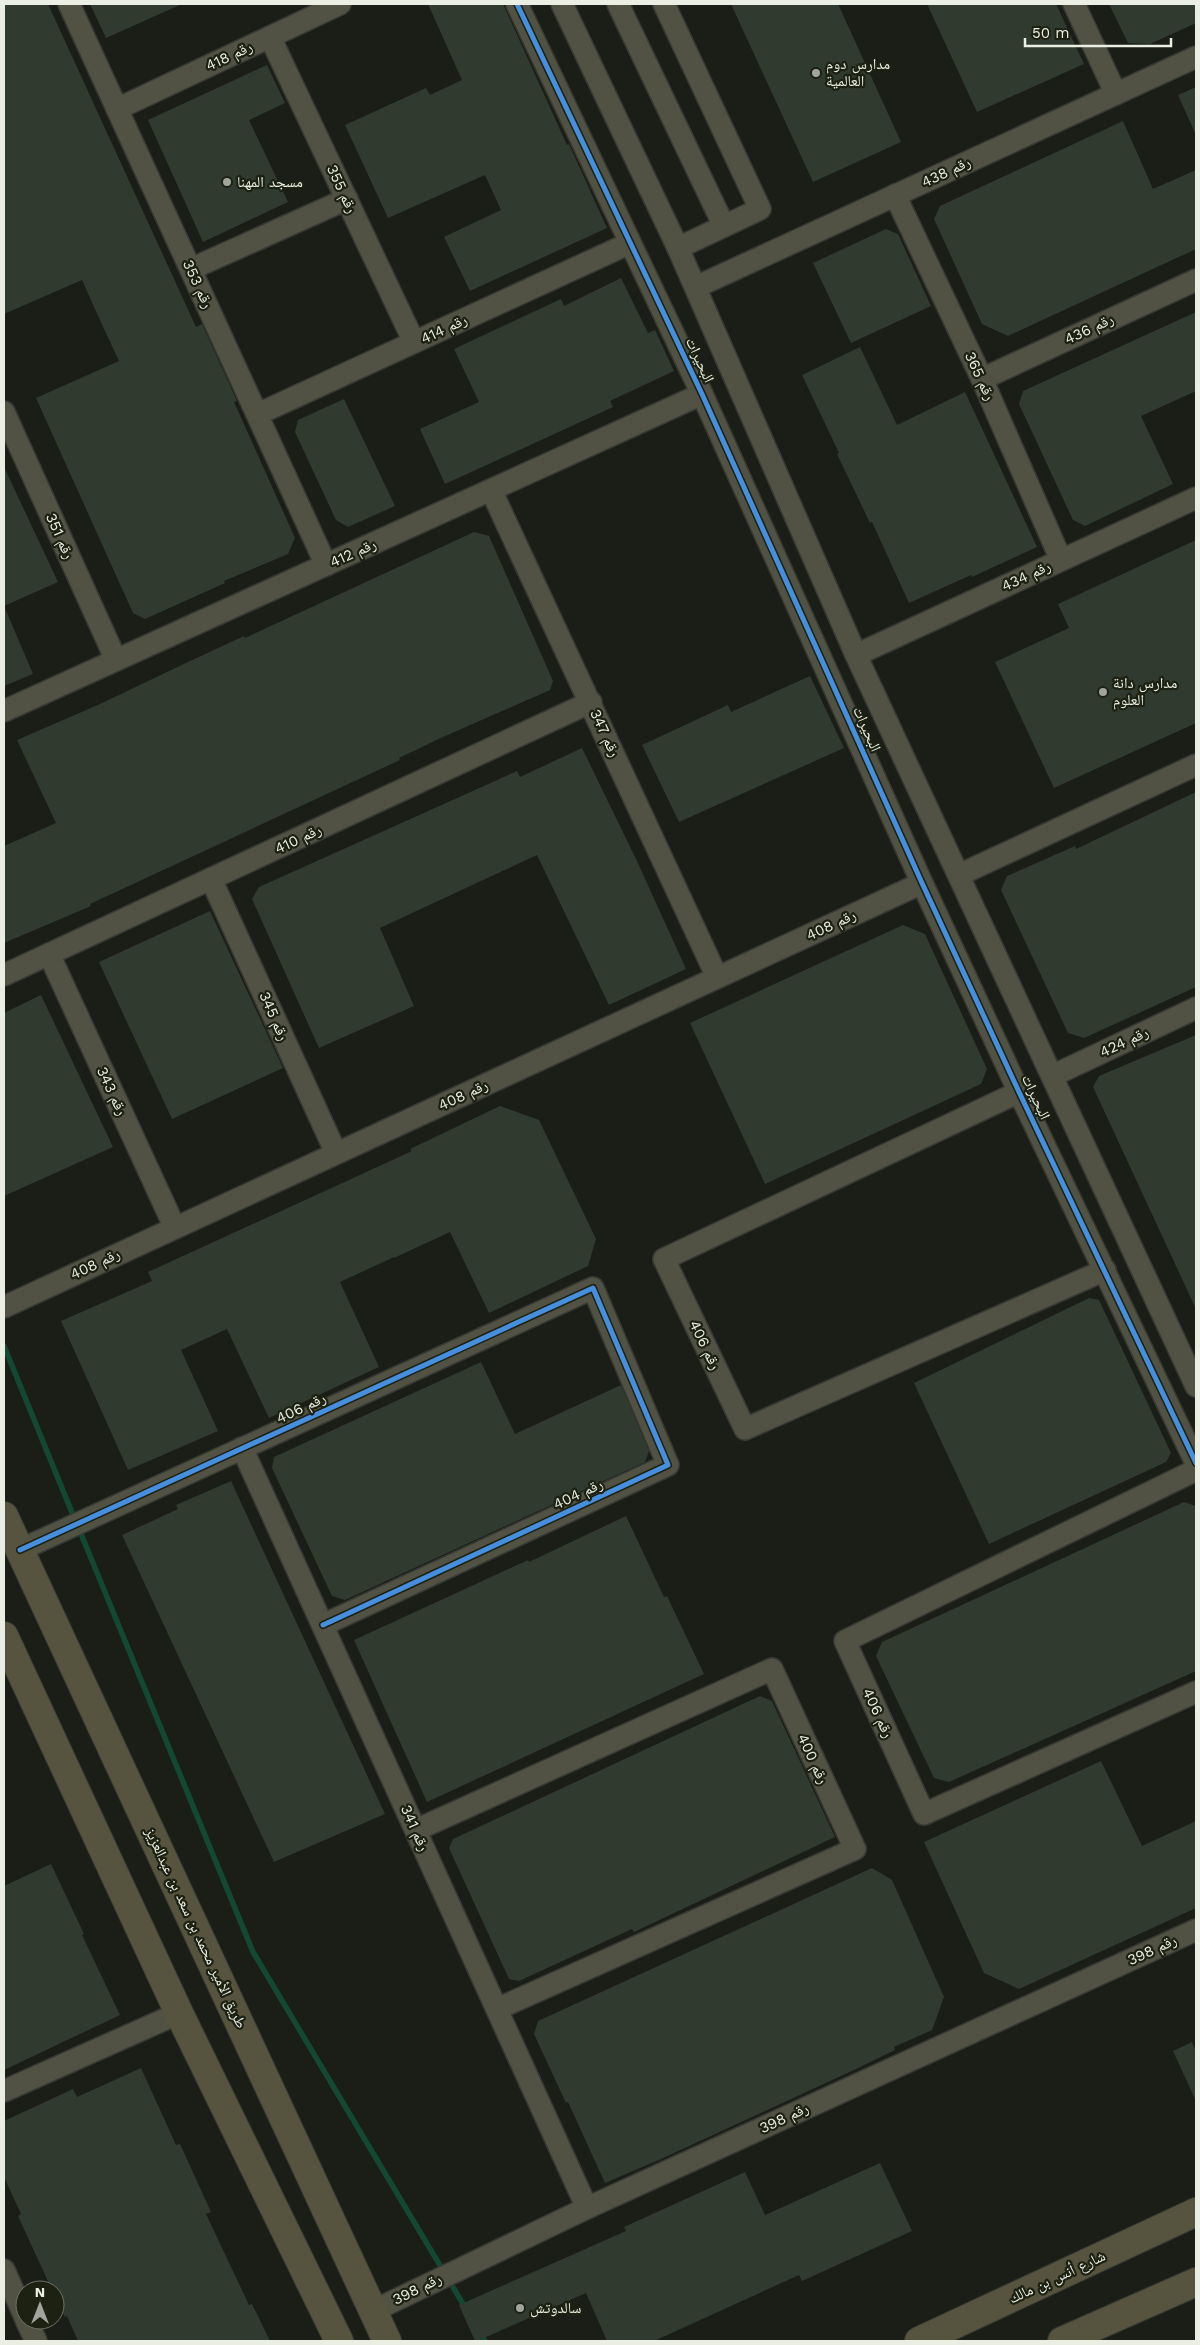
<svg xmlns="http://www.w3.org/2000/svg" width="1200" height="2345" font-family="'Work Sans','Noto Naskh Arabic',sans-serif">
  <rect width="100%" height="100%" fill="#1b1e16"/>
  <g fill="none" stroke-linecap="round" stroke-linejoin="round">
    <!-- stream -->
    <g stroke="#134834" stroke-width="5.5">
      <polyline points="4,1346 75,1520"/>
      <polyline points="79,1529 253,1952 466,2309"/>
      <polyline points="479,2332 485,2341"/>
    </g>
  </g>
  <!-- building -->
  <g fill="#313a2e">
    <polygon points="4,4 48,4 196,327 202,324 237,401 234,402 295,538 288,554 224,581 225,583 145,619 133,613 36,398 119,361 99,318 82,280 4,314"/>
    <polygon points="90,4 182,4 106,38"/>
    <polygon points="428,4 503,4 567,145 569,144 607,228 470,291 444,237 501,210 485,175 388,218 345,125 426,88 430,95 462,80"/>
    <polygon points="731,4 838,4 901,142 813,182"/>
    <polygon points="927,4 1056,4 1084,64 977,112"/>
    <polygon points="1109,4 1196,4 1196,23 1150,44 1128,43"/>
    <polygon points="267,65 285,103 249,120 288,202 203,242 148,120"/>
    <polygon points="1196,87 1196,135 1178,95"/>
    <polygon points="1123,121 1153,189 1196,170 1196,249 1008,336 982,324 934,219 940,206"/>
    <polygon points="886,229 898,234 931,306 851,343 813,263"/>
    <polygon points="621,278 648,333 655,330 674,371 610,401 613,407 445,484 420,429 479,402 454,349 561,299 564,306"/>
    <polygon points="1196,312 1196,391 1141,416 1173,484 1085,526 1073,520 1019,404 1023,391"/>
    <polygon points="860,347 897,425 965,392 1037,547 972,577 971,575 909,603 872,522 870,523 837,454 839,453 802,375"/>
    <polygon points="344,399 395,506 348,527 336,520 295,432 298,420"/>
    <polygon points="4,467 58,582 4,606 33,674 4,686"/>
    <polygon points="474,532 489,536 553,681 550,690 443,737 399,758 400,760 90,904 91,906 4,943 4,846 56,823 17,740 100,704 188,662 244,636 245,638"/>
    <polygon points="1196,540 1196,723 1054,788 995,662 1069,628 1058,604"/>
    <polygon points="810,676 844,748 679,822 642,745 728,705 731,712"/>
    <polygon points="582,748 636,859 686,969 609,1005 537,855 380,928 414,1006 319,1048 252,899 259,887 517,771 520,777"/>
    <polygon points="1196,792 1196,987 1084,1038 1068,1033 1001,890 1007,876 1075,846 1076,849"/>
    <polygon points="210,911 283,1068 172,1119 99,962"/>
    <polygon points="903,925 925,934 987,1069 981,1084 765,1184 690,1023"/>
    <polygon points="41,995 113,1147 4,1196 4,1013"/>
    <polygon points="1196,1035 1196,1309 1093,1087 1099,1076"/>
    <polygon points="500,1106 539,1120 596,1239 588,1266 489,1313 450,1232 394,1258 394,1257 340,1282 379,1367 269,1418 227,1329 181,1350 218,1431 128,1470 61,1321 152,1281 148,1272 412,1151 410,1149"/>
    <polygon points="1089,1298 1099,1300 1171,1453 1166,1462 989,1544 914,1383"/>
    <polygon points="481,1362 515,1434 621,1385 649,1451 645,1462 345,1600 332,1596 272,1468 274,1457"/>
    <polygon points="231,1481 385,1814 274,1862 122,1535 178,1509 176,1505"/>
    <polygon points="1184,1502 1196,1506 1196,1671 949,1782 934,1778 876,1656 882,1642"/>
    <polygon points="626,1516 664,1597 667,1596 704,1674 427,1802 354,1640 528,1560 529,1562"/>
    <polygon points="760,1696 772,1701 835,1837 634,1932 632,1929 519,1981 509,1979 449,1848 453,1839"/>
    <polygon points="1101,1761 1142,1846 1196,1821 1196,1908 1019,1989 984,1973 924,1842"/>
    <polygon points="51,1864 84,1934 82,1935 120,2015 4,2070 4,1886"/>
    <polygon points="872,1868 892,1880 944,1997 932,2030 894,2047 895,2050 856,2069 661,2159 605,2183 568,2102 566,2103 534,2034 538,2021"/>
    <polygon points="1192,2042 1196,2052 1196,2101 1173,2051"/>
    <polygon points="141,2068 176,2145 180,2144 211,2212 206,2214 249,2305 252,2304 270,2341 78,2341 67,2316 65,2317 55,2296 55,2290 52,2290 18,2216 21,2214 4,2177 4,2121 73,2089 77,2097"/>
    <polygon points="880,2163 912,2231 802,2281 799,2275 654,2341 607,2341 586,2293 477,2341 475,2341 459,2305 626,2231 624,2227 745,2172 765,2215"/>
  </g>
  <g fill="none" stroke-linecap="round" stroke-linejoin="round">
    <!-- minor casing -->
    <g stroke="#373a34" stroke-width="24">
      <g id="minor">
        <polyline points="69,4 326,565"/>
        <polyline points="517,4 702,394 922,883 1019,1092 1196,1463"/>
        <polyline points="562,4 678,248 856,655 1196,1386"/>
        <polyline points="618,4 724,226"/>
        <polyline points="664,4 760,209 678,248"/>
        <polyline points="1074,4 1116,94"/>
        <polyline points="270,37 414,342"/>
        <polyline points="117,109 340,4"/>
        <polyline points="895,195 982,379 1061,560"/>
        <polyline points="191,269 347,199"/>
        <polyline points="696,287 1196,57"/>
        <polyline points="982,379 1196,280"/>
        <polyline points="4,412 116,660"/>
        <polyline points="258,414 630,243"/>
        <polyline points="491,490 717,977"/>
        <polyline points="856,655 1196,498"/>
        <polyline points="4,711 702,394"/>
        <polyline points="959,875 1196,765"/>
        <polyline points="211,879 336,1153"/>
        <polyline points="49,954 175,1228"/>
        <polyline points="4,975 591,702"/>
        <polyline points="1052,1076 1196,1008"/>
        <polyline points="1019,1092 664,1259 745,1429 1105,1270"/>
        <polyline points="4,1307 922,883"/>
        <polyline points="242,1448 587,2208"/>
        <polyline points="1196,1470 845,1641 924,1814 1196,1692"/>
        <polyline points="20,1550 593,1288 668,1465 323,1625"/>
        <polyline points="416,1830 772,1669 855,1849 497,2009"/>
        <polyline points="4,2091 179,2013"/>
        <polyline points="4,2270 25,2317"/>
        <polyline points="373,2311 587,2208 1196,1930"/>
        <polyline points="26,2320 36,2341"/>
      </g>
    </g>
    <!-- major casing -->
    <g stroke="#373a34" stroke-width="30">
      <g id="major">
        <polyline points="4,1516 387,2341"/>
        <polyline points="4,1636 179,2013 339,2341"/>
        <polyline points="919,2341 1196,2212"/>
        <polyline points="1062,2341 1196,2282"/>
      </g>
    </g>
    <!-- minor -->
    <use href="#minor" stroke="#525244" stroke-width="21"/>
    <!-- major -->
    <use href="#major" stroke="#56543e" stroke-width="28"/>
    <!-- cycleway casing -->
    <g stroke="#1c2112" stroke-width="8">
      <g id="cycleway">
        <polyline points="517,4 702,394 922,883 1019,1092 1196,1463"/>
        <polyline points="20,1550 593,1288 668,1465 323,1625"/>
      </g>
    </g>
    <!-- cycleway -->
    <use href="#cycleway" stroke="#468fdf" stroke-width="5"/>
  </g>
  <!-- markers -->
  <g fill="#a2a59b" stroke="#1c2112" stroke-width="2">
    <circle cx="816" cy="73" r="5"/>
    <circle cx="227" cy="182" r="5"/>
    <circle cx="1103" cy="692" r="5"/>
    <circle cx="520" cy="2308" r="5"/>
  </g>
  <g text-anchor="middle" dominant-baseline="central" stroke-width="4.5" stroke-linejoin="round" paint-order="stroke">
    <!-- street labels -->
    <g font-size="15" fill="#eaeee3" stroke="#1c2112">
      <text transform="translate(229 56) rotate(-25)">رقم 418</text>
      <text transform="translate(946 172) rotate(-25)">رقم 438</text>
      <text transform="translate(342 189) rotate(65)">رقم 355</text>
      <text transform="translate(198 284) rotate(65)">رقم 353</text>
      <text transform="translate(444 329) rotate(-25)">رقم 414</text>
      <text transform="translate(1089 329) rotate(-25)">رقم 436</text>
      <text transform="translate(700 360) rotate(65)">البحيرات</text>
      <text transform="translate(980 376) rotate(65)">رقم 365</text>
      <text transform="translate(60 536) rotate(66)">رقم 351</text>
      <text transform="translate(353 553) rotate(-24)">رقم 412</text>
      <text transform="translate(1026 576) rotate(-25)">رقم 434</text>
      <text transform="translate(867 729) rotate(66)">البحيرات</text>
      <text transform="translate(605 733) rotate(65)">رقم 347</text>
      <text transform="translate(298 839) rotate(-25)">رقم 410</text>
      <text transform="translate(831 925) rotate(-25)">رقم 408</text>
      <text transform="translate(274 1016) rotate(66)">رقم 345</text>
      <text transform="translate(1124 1042) rotate(-25)">رقم 424</text>
      <text transform="translate(112 1091) rotate(65)">رقم 343</text>
      <text transform="translate(463 1095) rotate(-25)">رقم 408</text>
      <text transform="translate(1036 1097) rotate(65)">البحيرات</text>
      <text transform="translate(95 1264) rotate(-25)">رقم 408</text>
      <text transform="translate(705 1345) rotate(64)">رقم 406</text>
      <text transform="translate(301 1408) rotate(-25)">رقم 406</text>
      <text transform="translate(578 1494) rotate(-25)">رقم 404</text>
      <text transform="translate(878 1713) rotate(65)">رقم 406</text>
      <text transform="translate(813 1759) rotate(65)">رقم 400</text>
      <text transform="translate(415 1828) rotate(66)">رقم 341</text>
      <text transform="translate(196 1928) rotate(65)">طريق الأمير محمد بن سعد بن عبدالعزيز</text>
      <text transform="translate(1152 1950) rotate(-25)">رقم 398</text>
      <text transform="translate(784 2118) rotate(-25)">رقم 398</text>
      <text transform="translate(1057 2277) rotate(-25)">شارع أنس بن مالك</text>
      <text transform="translate(417 2289) rotate(-26)">رقم 398</text>
    </g>
    <!-- poi labels -->
    <g font-size="15" fill="#eaeee3" stroke="#1c2112" text-anchor="start">
      <text x="826" y="64">مدارس دوم<tspan x="826" dy="17">العالمية</tspan></text>
      <text x="237" y="182">مسجد المهنا</text>
      <text x="1113" y="683">مدارس دانة<tspan x="1113" dy="17">العلوم</tspan></text>
      <text x="530" y="2308">سالدوتش</text>
    </g>
  </g>
  <!-- border -->
  <rect width="1200" height="2345" fill="none" stroke="#eaeee3" stroke-width="10"/>
  <!-- north arrow -->
  <g transform="translate(40 2305)"><circle r="24" fill="#1c2112" stroke="#6e7366"/>
  <path d="M0-4L9 19L0 12L-9 19Z" fill="#a2a59b"/>
  <text y="-8" font-size="14" font-weight="bold" text-anchor="middle" fill="#eaeee3">N</text>
  </g>
  <!-- scale -->
  <path d="M1025 38v8h146v-8" fill="none" stroke="#eaeee3" stroke-width="2.5"/>
  <text x="1032" y="38" font-size="15" fill="#eaeee3" stroke="#1c2112" stroke-width="4" paint-order="stroke">50 m</text>
</svg>
